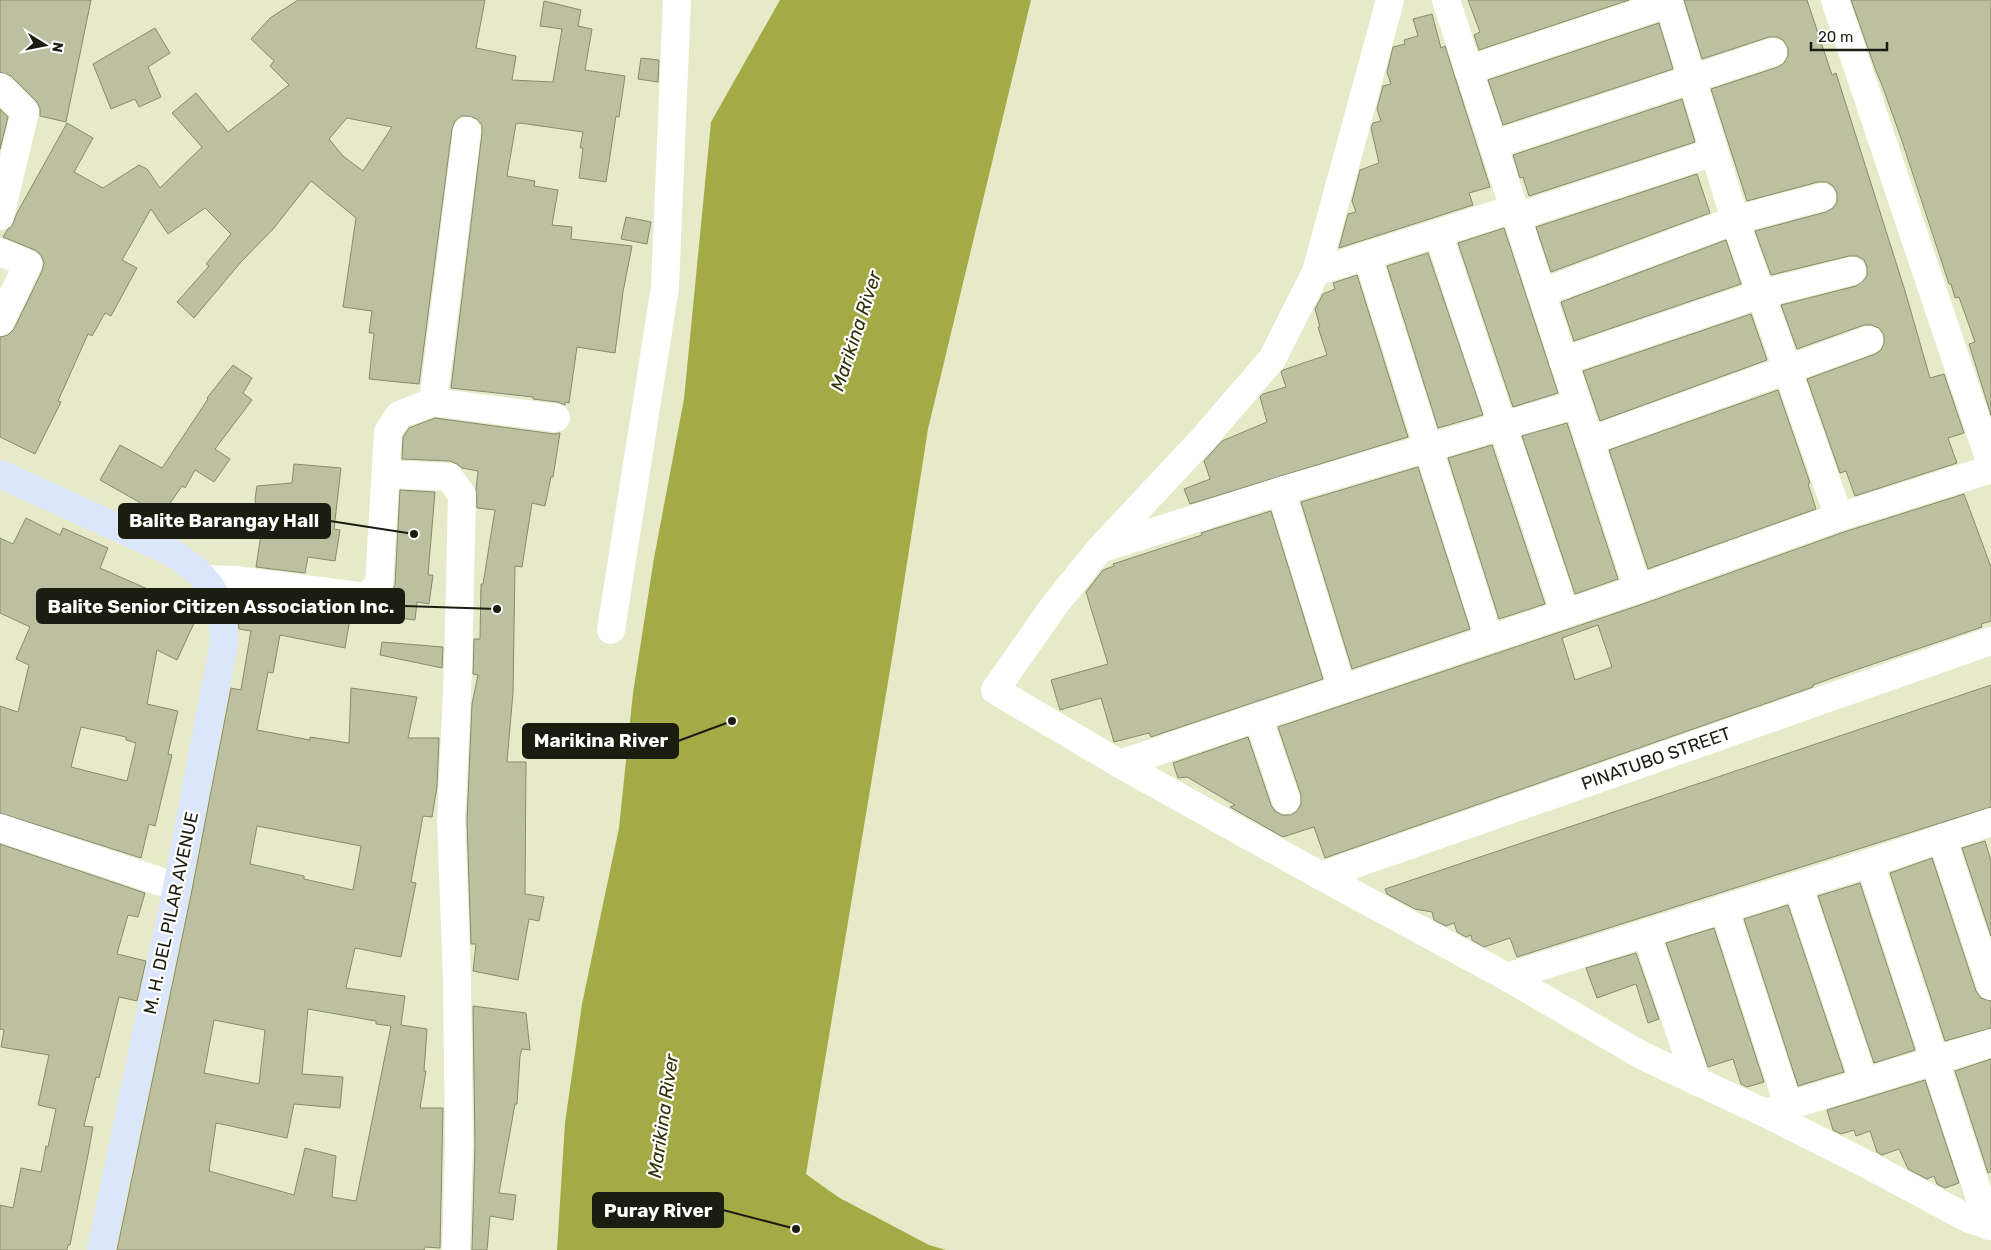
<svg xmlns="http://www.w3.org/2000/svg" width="1991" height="1250" font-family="Rubik,sans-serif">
  <rect width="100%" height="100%" fill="#e6eac9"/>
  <!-- water -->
  <polygon fill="#a4ab46" points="780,0 1031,0 928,429 895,640 806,1174 838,1197 929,1245 946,1250 557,1250 565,1123 582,1004 619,828 633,693 654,558 684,399 711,122"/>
  <!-- building -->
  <g fill="#bcc0a0" stroke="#878b6d" fill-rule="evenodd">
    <polygon points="0,0 91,0 66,122 40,116 40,108 36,101 11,76 0,72"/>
    <path d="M298,0H485L476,48L516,56L512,80L553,82L562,29L540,26L544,1L581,10L578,26L592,29L585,70L625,76L619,117L616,116L606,182L579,178L583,148H580L583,132L520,123L516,124L507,176L535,181L534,186L558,190L552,225L572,227L571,239L632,246L623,292L615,353L577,347L569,403L565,402V405L558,402L533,399V397L451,388L482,133V125L477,119L468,116H461L455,121L452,129L419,384L369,379L374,333H369L372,311L343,307L356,218L311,181L274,228L241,262L194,318L177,302L209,266L206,264L231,234L205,208L168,234L151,209L122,260L137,268L111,316L105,313L92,336L88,334L58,401L61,402L35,454L0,437V337L8,335L14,329L42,271L44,263L41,255L35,250L3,237L8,229L12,226L17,213L67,123L93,138L74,172L103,188L139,165L147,169L160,188L202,147L172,113L196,93L228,132L289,85L270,66L274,61L251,39L270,18ZM347,118L392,127L363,171L343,156L329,139Z"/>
    <polygon points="1468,0 1629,0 1479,50 1474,35 1480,32"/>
    <polygon points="1684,0 1807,0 1832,75 1836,73 1905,291 1930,378 1944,374 1964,433 1948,438 1957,463 1855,496 1846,471 1840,473 1807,379 1875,354 1881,350 1884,343 1884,335 1879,328 1871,325 1864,325 1797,349 1781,305 1856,286 1862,282 1867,276 1867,267 1864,260 1857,256 1849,256 1771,275 1755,231 1826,212 1833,208 1837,202 1837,193 1833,186 1827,182 1818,182 1747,201 1711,89 1778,67 1784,63 1788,56 1788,48 1783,40 1777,37 1769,37 1702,59"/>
    <polygon points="1851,0 1991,0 1991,415 1969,344 1975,342 1959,297 1955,298 1951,284 1949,284 1901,138 1882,85 1876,71"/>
    <polygon points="1432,14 1441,48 1445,46 1490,187 1469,193 1473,205 1339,248 1348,214 1356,212 1352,201 1360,170 1379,163 1371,128 1373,123 1381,121 1377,109 1383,86 1391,84 1387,72 1393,47 1405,44 1404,40 1418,36 1413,19"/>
    <polygon points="1659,23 1673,69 1503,125 1488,80"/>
    <polygon points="155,28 170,53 148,67 161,97 139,107 135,99 111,109 93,64"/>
    <polygon points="641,58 659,60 658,82 638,79"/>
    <polygon points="1682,99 1695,142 1529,196 1523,177 1520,178 1513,155"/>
    <polygon points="0,109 8,117 0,149"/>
    <polygon points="1697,174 1710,213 1551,272 1536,227"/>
    <polygon points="626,217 651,222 647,244 621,239"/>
    <polygon points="1504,228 1558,393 1513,407 1458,243"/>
    <polygon points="1726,240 1741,284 1574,341 1561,302"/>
    <polygon points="1428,253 1483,415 1438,428 1387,266"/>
    <polygon points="1357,275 1408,437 1190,504 1184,489 1210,479 1204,461 1222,441 1267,422 1260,397 1263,394 1286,387 1281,372 1283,370 1327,355 1318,327 1320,327 1315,309 1323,294 1335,289 1333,283"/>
    <polygon points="1751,314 1767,360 1600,421 1583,371"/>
    <polygon points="233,365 252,378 243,393 252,400 215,449 230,459 214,482 195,470 185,488 182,486 162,515 100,480 120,445 162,468 208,399 207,398"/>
    <polygon points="1778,390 1810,483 1808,484 1816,509 1648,569 1609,450"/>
    <polygon points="435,418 554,434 560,433 553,477 551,477 545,506 532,503 522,567 515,566 513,693 507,762 526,762 525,894 544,897 539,921 529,919 518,980 473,971 476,944 471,944 467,821 472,704 478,675 473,674 474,639 480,639 481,584 483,584 495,510 477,508 476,490 478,471 462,468 457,464 450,461 402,459 403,437 409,428"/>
    <polygon points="1567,423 1618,579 1575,594 1522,436"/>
    <polygon points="1492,445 1545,604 1499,619 1448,458"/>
    <polygon points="294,464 341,468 334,529 340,530 335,561 308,557 305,573 256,567 264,514 257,515 255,499 257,486 292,483"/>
    <polygon points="1418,467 1470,629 1352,669 1301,502"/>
    <polygon points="400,490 435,492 428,575 433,575 429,604 417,602 415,620 377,615 378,608 390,595 395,585"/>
    <path d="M1964,494L1991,567V621L1981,624L1982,627L1838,676L1813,685V687L1325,858L1314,827L1283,837L1230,807L1235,805L1187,777L1178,778L1173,763L1248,737L1271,805L1275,811L1282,815H1291L1297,811L1301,804V795L1278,727L1643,604L1844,532ZM1598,625L1612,667L1575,680L1562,638Z"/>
    <polygon points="1271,511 1323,679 1151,737 1149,733 1114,742 1101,698 1060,710 1051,680 1108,664 1086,592 1103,570 1114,566 1113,564 1202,535 1201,533"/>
    <path d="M26,518L60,535L63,528L108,548L100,568L186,606L182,615L195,621L177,660L157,650L147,704L178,711L168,754L172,755L155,826L149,824L141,858L0,813V706L18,712L29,665L16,659L30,627L0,613V538L13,544ZM81,727L126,737V740L136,743L127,781L71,767Z"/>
    <path d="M240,596L351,613L345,648L280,635L273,673L268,672L257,730L310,740V737L349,743L351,688L417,697L408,738H439L437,786L432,817L423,816L411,882L416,883L401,957L355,948L346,988L405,996L401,1025L427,1029L424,1071H426L420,1108H443L440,1248L425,1247L424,1250H117L192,890L231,688L241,690L251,631L239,629L237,616ZM257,826L361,846L353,890L304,879V876L250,864ZM308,1009L376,1021V1024L391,1026L356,1201L332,1197L336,1156L305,1148L294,1195L209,1171L216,1123L287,1138L294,1104L340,1108L343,1077L302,1074ZM214,1020L265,1030L259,1084L204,1073Z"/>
    <polygon points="382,642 443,647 442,668 380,655"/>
    <polygon points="1991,685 1991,807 1517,957 1510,938 1484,947 1472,940 1471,935 1466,937 1457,932 1454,923 1446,926 1434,920 1432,912 1415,909 1387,894 1385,889"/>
    <polygon points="1985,841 1991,861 1991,936 1962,848"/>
    <polygon points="0,844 145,893 138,917 128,915 117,954 146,961 137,1001 119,997 99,1078 96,1077 84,1126 93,1127 88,1155 70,1245 68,1245 67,1250 0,1250 0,1205 13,1208 21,1168 41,1172 46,1146 48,1147 56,1109 38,1105 49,1055 1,1047 4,1030 0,1029"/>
    <polygon points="1932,858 1976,991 1981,998 1991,1001 1991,1028 1945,1041 1890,873"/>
    <polygon points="1860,883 1915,1050 1874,1063 1818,896"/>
    <polygon points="1788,905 1844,1072 1798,1086 1744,919"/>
    <polygon points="1714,928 1764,1082 1747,1087 1741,1084 1733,1059 1708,1067 1666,943"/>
    <polygon points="1636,953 1659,1019 1648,1023 1636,984 1597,998 1586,968"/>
    <polygon points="473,1006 526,1013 530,1050 522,1049 520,1056 517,1104 515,1104 499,1193 516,1195 513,1220 490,1216 487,1250 472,1250 475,1144"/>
    <polygon points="1991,1059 1991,1172 1988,1173 1955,1071"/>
    <polygon points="1925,1080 1959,1183 1945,1188 1937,1184 1934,1176 1927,1179 1908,1169 1899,1149 1882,1155 1877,1152 1870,1131 1856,1136 1854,1130 1841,1134 1833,1130 1827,1110"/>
  </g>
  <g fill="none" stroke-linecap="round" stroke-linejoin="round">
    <!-- minor -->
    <g stroke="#fff" stroke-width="28">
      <polyline points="1390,0 1316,272 1272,359 1204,438 1100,549 1056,603 995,690 1120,764 1321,876 1507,977 1643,1056 1765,1113 1870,1166 1969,1219 1991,1226"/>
      <polyline points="1446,0 1638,589"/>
      <polyline points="1668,0 1735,220 1839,517"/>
      <polyline points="1835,0 1991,464"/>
      <polyline points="1468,70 1669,3"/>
      <polyline points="0,87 25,112 0,216"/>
      <polyline points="1493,145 1773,52"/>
      <polyline points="1516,217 1714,152"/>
      <polyline points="1438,233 1565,613"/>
      <polyline points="0,252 28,264 0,322"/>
      <polyline points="1367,255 1489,639"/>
      <polyline points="1316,272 1513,209"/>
      <polyline points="1541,293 1735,220 1822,197"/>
      <polyline points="1563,361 1761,294 1852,271"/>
      <polyline points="433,402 467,131"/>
      <polyline points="1589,441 1869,340"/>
      <polyline points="387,474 449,477 462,495 458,670 451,821 457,980 459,1144 456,1250"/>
      <polyline points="1281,491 1342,689"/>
      <polyline points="1103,548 1281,491 1577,404"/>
      <polyline points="206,579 235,580 367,597 379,584 388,432 399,415 433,402 556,418"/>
      <polyline points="611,630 665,287 677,0"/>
      <polyline points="1258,717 1286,800"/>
      <polyline points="1120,764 1638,589 1839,517 1991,469"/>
      <polyline points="0,828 177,887"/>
      <polyline points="1942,838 1991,986"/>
      <polyline points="1870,863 1989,1226"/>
      <polyline points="1798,886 1864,1082"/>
      <polyline points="1724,908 1788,1105"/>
      <polyline points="1646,933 1697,1082"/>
      <polyline points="1507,977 1870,863 1991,822"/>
      <polyline points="1765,1113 1991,1043"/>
    </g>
    <!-- tertiary -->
    <path stroke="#fff" stroke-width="28" id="s1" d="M1321,876L1991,641"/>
    <!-- secondary -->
    <path stroke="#dce6fb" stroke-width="28" d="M0,474L171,552C210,577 224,596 224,643L177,887L101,1250"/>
  </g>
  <g text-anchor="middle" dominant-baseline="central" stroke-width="4.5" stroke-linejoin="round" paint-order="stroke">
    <!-- street labels -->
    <g font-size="18" fill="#1c1d11" stroke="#fff">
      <text stroke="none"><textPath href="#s1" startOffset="355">PINATUBO STREET</textPath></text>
      <text transform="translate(171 913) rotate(-78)">M. H. DEL PILAR AVENUE</text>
    </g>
    <!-- water labels -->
    <g font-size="19" font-style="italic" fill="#2f3105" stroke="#fff">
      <text transform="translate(856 331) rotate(-72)">Marikina River</text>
      <text transform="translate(663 1116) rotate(-82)">Marikina River</text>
    </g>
  </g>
  <!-- callouts -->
  <path fill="none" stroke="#1c1d11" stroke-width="2" d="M414 534L330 521M497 609L404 606M732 721L678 741M796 1229L723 1210"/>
  <g fill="#1c1d11" stroke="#fff" stroke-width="2">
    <circle cx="414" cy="534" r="5"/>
    <circle cx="497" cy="609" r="5"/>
    <circle cx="732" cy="721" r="5"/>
    <circle cx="796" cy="1229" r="5"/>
  </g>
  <g fill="#1c1d11" stroke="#1c1d11" stroke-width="2">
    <rect x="119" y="504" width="211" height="34" rx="5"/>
    <rect x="37" y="589" width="367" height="34" rx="5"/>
    <rect x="523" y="724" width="155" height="34" rx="5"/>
    <rect x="593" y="1193" width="130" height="34" rx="5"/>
  </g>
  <g font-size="19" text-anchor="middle" font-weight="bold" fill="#fff">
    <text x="224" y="527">Balite Barangay Hall</text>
    <text x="221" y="613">Balite Senior Citizen Association Inc.</text>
    <text x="601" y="747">Marikina River</text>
    <text x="658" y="1217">Puray River</text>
  </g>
  <!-- north arrow -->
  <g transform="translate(45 45) rotate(100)" stroke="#ffffff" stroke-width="4" paint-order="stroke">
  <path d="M0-4L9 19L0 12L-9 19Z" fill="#1c1d11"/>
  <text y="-8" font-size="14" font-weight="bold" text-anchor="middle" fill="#1c1d11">N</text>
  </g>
  <!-- scale -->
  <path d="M1811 42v8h76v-8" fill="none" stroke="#1c1d11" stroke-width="2.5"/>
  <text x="1818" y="42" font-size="15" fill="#1c1d11" stroke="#ffffff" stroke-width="4" paint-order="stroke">20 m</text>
</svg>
